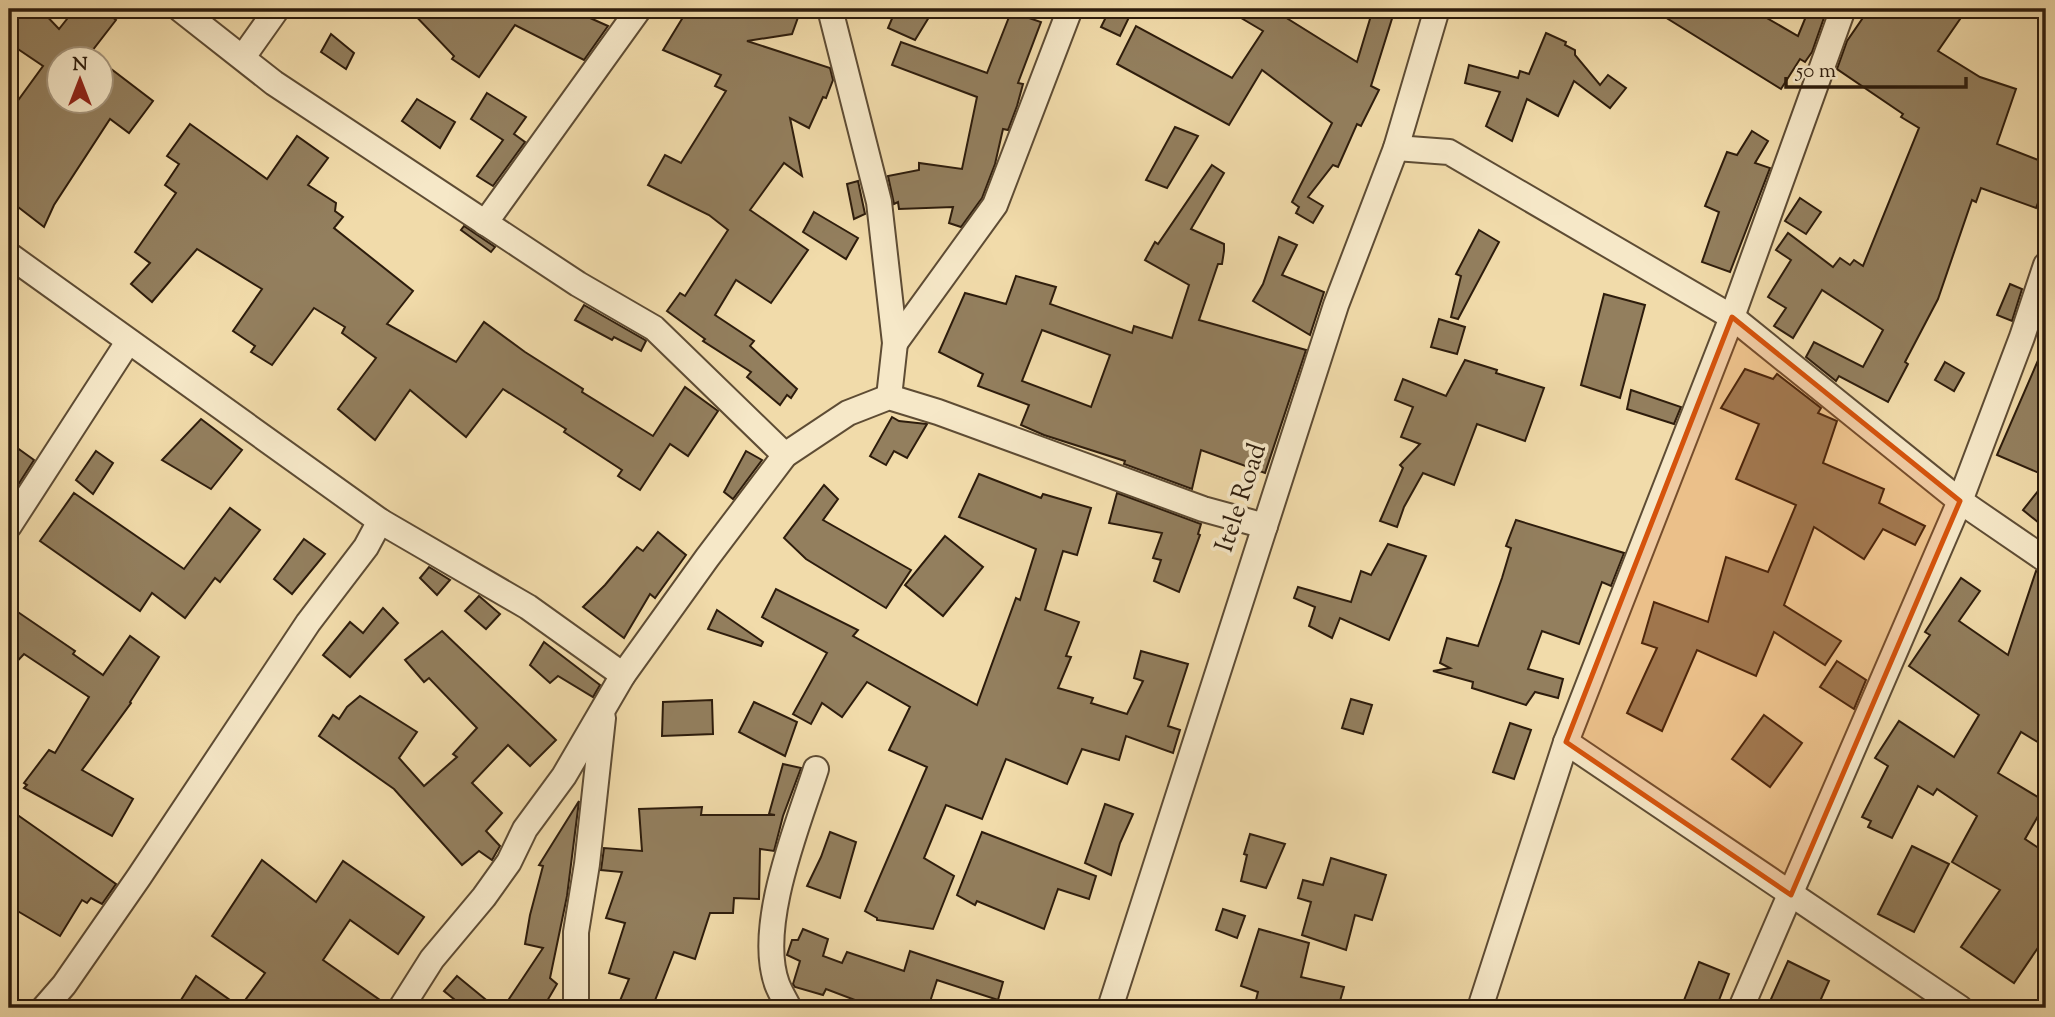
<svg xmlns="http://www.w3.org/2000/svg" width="2055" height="1017" font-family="'Sorts Mill Goudy',serif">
  <rect width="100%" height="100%" fill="#f1dbaa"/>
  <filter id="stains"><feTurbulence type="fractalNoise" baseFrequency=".00286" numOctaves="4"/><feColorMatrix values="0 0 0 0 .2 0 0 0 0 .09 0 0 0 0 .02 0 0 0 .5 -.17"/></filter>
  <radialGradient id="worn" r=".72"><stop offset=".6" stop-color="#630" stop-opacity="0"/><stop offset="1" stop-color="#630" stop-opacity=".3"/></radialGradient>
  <!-- building -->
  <g fill="#937f5e" stroke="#2d1c0c" stroke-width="2" fill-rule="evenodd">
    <polygon points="21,9 40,9 59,29 75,9 102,9 116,20 85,60 60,60 60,102 102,102 102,62 153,101 129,133 110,119 54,205 44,227 9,200 9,123 17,108 14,106 43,66 9,43 9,23"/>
    <polygon points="409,9 570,9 608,26 584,60 515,25 479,77 452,59 454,56"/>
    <polygon points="688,9 801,9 792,34 747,41 830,68 833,80 826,98 823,97 809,128 790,118 802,176 784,163 750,210 808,250 771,303 736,280 715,315 754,341 750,346 797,389 791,398 787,395 780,405 747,377 751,372 703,341 705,339 667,311 680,293 685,296 728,230 709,215 648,185 665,155 681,163 726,91 715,86 721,75 663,50"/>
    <polygon points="896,9 934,9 915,40 888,28"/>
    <polygon points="1110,9 1133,9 1120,36 1101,27"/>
    <polygon points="1226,9 1272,9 1357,62 1373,9 1395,9 1371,86 1379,90 1361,126 1357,124 1338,167 1333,165 1308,197 1323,206 1313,223 1296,213 1299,207 1292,202 1332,123 1262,70 1229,125 1117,64 1136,26 1232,78 1263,31"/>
    <polygon points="1652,9 1751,9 1798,36 1809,9 1827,9 1812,52 1805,62 1800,59 1781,89"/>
    <polygon points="1869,9 1967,9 1938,51 1980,77 2016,89 1997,144 2046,163 2046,182 2036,208 1981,188 1976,202 1972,200 1938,299 1905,362 1908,364 1888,402 1839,376 1836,381 1806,357 1814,342 1863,367 1883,330 1822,290 1793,338 1774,326 1786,308 1768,297 1791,260 1776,250 1788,233 1833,267 1840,258 1850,265 1854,260 1863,266 1919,128 1901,117 1903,114 1837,69 1847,41"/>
    <polygon points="1011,12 1041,22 1018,83 1023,84 1017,106 1008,130 1003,129 995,164 982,198 961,227 949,223 953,207 899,209 898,202 894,204 888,176 919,170 919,163 962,169 977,97 892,65 901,42 987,73"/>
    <polygon points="1546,33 1566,42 1565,45 1575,50 1575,55 1600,85 1608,75 1626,88 1610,108 1574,81 1558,116 1527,99 1512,141 1486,126 1500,92 1465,83 1469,65 1518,78 1520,71 1529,74"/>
    <polygon points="331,34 354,53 346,69 321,52"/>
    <polygon points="487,93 526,117 514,134 525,142 493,186 477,176 503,140 471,119"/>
    <polygon points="417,99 455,122 440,148 402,121"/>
    <polygon points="190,124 267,179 297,136 328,158 308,185 336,203 335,211 343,217 334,228 413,291 387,324 456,362 484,322 525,352 583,389 582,392 653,436 685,387 718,411 688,456 670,444 640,490 618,476 622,470 564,432 566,429 503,389 466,437 410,390 375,440 338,409 376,358 342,333 345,327 314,308 272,365 251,352 255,346 233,331 262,289 197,249 152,302 131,284 150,263 135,252 176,193 165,185 179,164 167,156"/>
    <polygon points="1175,127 1198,136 1167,188 1146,180"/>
    <polygon points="1752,131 1768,141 1755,163 1770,168 1730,272 1702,262 1719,212 1705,206 1727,152 1737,155"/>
    <path d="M1212,165L1224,173L1191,229L1224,244V251L1222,264H1218L1199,320L1306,350L1265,473L1201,450L1192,489L1124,464L1125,461L1044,435L1021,425L1029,405L978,386L983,374L939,352L965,293L1006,304L1016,276L1056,287L1050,304L1132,333L1134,326L1172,338L1189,285L1145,260L1155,242L1158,244ZM1042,330L1110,355L1091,407L1022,381Z"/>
    <polygon points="858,181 865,214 854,219 847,184"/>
    <polygon points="1800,198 1821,212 1806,234 1785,221"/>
    <polygon points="814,212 858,238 846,259 803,232"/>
    <polygon points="464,226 495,247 491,252 461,230"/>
    <polygon points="1479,230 1499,242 1458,319 1451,317 1461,276 1456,274"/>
    <polygon points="1279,237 1297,245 1282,275 1324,292 1310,335 1253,301 1263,284"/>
    <polygon points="2010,284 2022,289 2012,321 1997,315"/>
    <polygon points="1604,294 1645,305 1620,398 1581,385"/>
    <polygon points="584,305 645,340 646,341 641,351 614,337 612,340 575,320"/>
    <polygon points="1439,319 1465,327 1457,354 1431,347"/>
    <polygon points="2046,342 2046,476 1997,455"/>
    <polygon points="1465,360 1497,370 1496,373 1544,388 1525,441 1477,424 1454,485 1423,473 1404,507 1397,527 1380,521 1403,468 1400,465 1420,444 1401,437 1413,407 1395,400 1403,379 1446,396"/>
    <polygon points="1945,362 1964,373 1954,391 1935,380"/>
    <polygon points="1745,369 1773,379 1777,374 1821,408 1818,413 1837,421 1823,463 1884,489 1879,503 1925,526 1915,545 1883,529 1864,559 1814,527 1784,605 1841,641 1825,665 1774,632 1756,676 1697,650 1662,731 1627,713 1657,648 1642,643 1654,602 1708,622 1726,557 1768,572 1796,505 1736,479 1759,424 1721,408"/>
    <polygon points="1631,390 1681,407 1674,424 1627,409"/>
    <polygon points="892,417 899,421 927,424 907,458 894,451 886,465 870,456"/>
    <polygon points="201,419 242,450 211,489 162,460"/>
    <polygon points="9,442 34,460 9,499"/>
    <polygon points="96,451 113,463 93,494 76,480"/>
    <polygon points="746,451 762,460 733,499 724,492"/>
    <polygon points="979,474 1041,498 1043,494 1091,508 1077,555 1063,551 1045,610 1079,622 1066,656 1071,657 1058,688 1093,698 1091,703 1127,714 1143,681 1134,678 1141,651 1188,664 1168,726 1180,730 1173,753 1126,736 1119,760 1082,749 1067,784 1006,759 982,819 946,805 924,858 954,876 933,929 877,920 877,918 865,911 927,767 889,750 910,707 867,682 842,717 822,703 811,724 793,714 827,653 762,617 776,589 858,630 853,636 977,705 1016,598 1020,600 1036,549 959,517"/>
    <polygon points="2046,481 2046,513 2039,523 2023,510"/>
    <polygon points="824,485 838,499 823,520 911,570 886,608 806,559 784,538"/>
    <polygon points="74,493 184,569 230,508 260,530 220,582 215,578 185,618 152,593 140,611 40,541"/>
    <polygon points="1117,493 1201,524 1198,534 1200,535 1179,592 1154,581 1161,560 1153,558 1162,533 1109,523"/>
    <polygon points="1516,520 1624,553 1611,586 1602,582 1579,644 1542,631 1528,669 1563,679 1558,698 1535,692 1526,705 1472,688 1473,682 1433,671 1450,668 1440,663 1447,638 1478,646 1502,578 1511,548 1506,546"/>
    <polygon points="658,532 686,555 655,598 650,594 624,638 583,607 605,585 637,547 643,551"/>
    <polygon points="945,536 983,567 943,616 905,585"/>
    <polygon points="304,539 325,554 292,594 274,579"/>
    <polygon points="1388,544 1426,556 1389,640 1340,618 1332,638 1309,626 1315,607 1294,598 1298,587 1351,602 1361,571 1371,575"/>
    <polygon points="429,567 450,580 437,595 420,578"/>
    <polygon points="2036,571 2046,575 2046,747 2021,732 1998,773 2046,802 2025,839 2046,853 2046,936 2014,983 1961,947 2000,890 1952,862 1977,816 1937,789 1933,795 1918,786 1892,838 1868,827 1871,821 1862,817 1888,766 1875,758 1899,721 1954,757 1979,715 1909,666 1930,635 1925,632 1961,578 1980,591 1959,621 2008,655"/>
    <polygon points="479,596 500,614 486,629 465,611"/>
    <polygon points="9,606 75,651 73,654 103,675 130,636 159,657 130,702 131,703 82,770 133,799 112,836 24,788 27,785 24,783 49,750 55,753 89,697 24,654 9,670"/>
    <polygon points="383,608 398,623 350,677 323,655 350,622 363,633"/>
    <polygon points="717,610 763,642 761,646 708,629"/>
    <polygon points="442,631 556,740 530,766 508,745 472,783 502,813 486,831 500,846 492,860 479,851 462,865 394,789 319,736 333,715 339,719 347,707 360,696 417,732 399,758 424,786 457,757 453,754 477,728 429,678 424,682 405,660"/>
    <polygon points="544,642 600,685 593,697 558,676 550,683 530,665"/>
    <polygon points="1837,661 1866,680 1854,709 1820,687"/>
    <polygon points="1351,699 1372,705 1363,734 1342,728"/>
    <polygon points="712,700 713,734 662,736 663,702"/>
    <polygon points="754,702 797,722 785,756 739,732"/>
    <polygon points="1764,715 1802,743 1770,787 1732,759"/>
    <polygon points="1510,723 1531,730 1514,779 1493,772"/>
    <polygon points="783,764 801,768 783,816 774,851 760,849 759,899 734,898 733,913 710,913 695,959 674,952 652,1008 617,1008 629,979 609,973 625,923 606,918 622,872 601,870 604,848 642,851 639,809 702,807 701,815 775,815 769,814"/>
    <polygon points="579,801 567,896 550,978 557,984 543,1008 503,1008 543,948 525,944 530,915 543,866 539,865"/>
    <polygon points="1105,804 1133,814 1120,843 1111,875 1085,863"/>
    <polygon points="9,809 116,884 102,904 91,898 87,903 82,900 60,936 9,906"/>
    <polygon points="830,832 856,842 840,898 807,886 821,857"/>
    <polygon points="982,832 1096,876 1089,899 1058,889 1044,929 977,901 975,905 957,895"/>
    <polygon points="1250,834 1285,844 1266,888 1241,881 1247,855 1244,854"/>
    <polygon points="1912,846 1949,864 1914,932 1878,914"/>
    <polygon points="1331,858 1386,875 1372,920 1355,915 1346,950 1302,935 1311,902 1298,898 1303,880 1323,885"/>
    <polygon points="262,860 316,902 343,861 424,917 398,954 350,920 323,960 387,1005 386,1008 176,1008 196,976 240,1007 265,973 212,936"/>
    <polygon points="1223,909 1245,916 1237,938 1216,930"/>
    <polygon points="803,929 828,939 823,956 842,963 847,952 904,971 910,951 1003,982 998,1000 937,980 928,1008 876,1008 826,989 823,995 795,987 793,984 800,961 787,955 792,940 798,940"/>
    <polygon points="1259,929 1309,943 1301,977 1344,987 1338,1008 1254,1008 1258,992 1241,986"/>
    <polygon points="1788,961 1829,981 1817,1008 1767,1008"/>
    <polygon points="1699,962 1729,974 1716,1008 1681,1008"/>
    <polygon points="457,976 496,1008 465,1008 444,991"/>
  </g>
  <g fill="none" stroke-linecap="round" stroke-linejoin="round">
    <!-- minor casing -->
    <g stroke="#5e4c34" stroke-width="28">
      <g id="minor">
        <polyline points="180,9 274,83 578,284 654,328 785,455"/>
        <polyline points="830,9 879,202 895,343 889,397"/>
        <polyline points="243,57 277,9"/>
        <polyline points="1396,148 1449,152 1732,317 1960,501 2046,560"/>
        <polyline points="485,223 639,9"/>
        <polyline points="9,255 380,521"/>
        <polyline points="895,343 995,205 1070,9"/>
        <polyline points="9,526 128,342"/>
        <polyline points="1566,742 1960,1008"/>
        <polyline points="44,1008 64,985 139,877 308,623 366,547 380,521 528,607 623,675"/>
        <polyline points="401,1008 432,959 484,897 509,862 525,829 564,776 623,675 707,558 785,455 848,413 889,397 938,412 1203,509 1265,526"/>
        <polyline points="576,1008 576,932 587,864 603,718"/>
        <path d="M789,1008C785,1000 780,992 777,984C756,926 798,825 816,769"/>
        <polyline points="1110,1008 1336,305 1396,148 1437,9"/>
        <polyline points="1480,1008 1566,742 1732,317 1843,9"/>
        <polyline points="1741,1008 1960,501 2022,337 2046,265"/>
      </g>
    </g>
    <!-- minor -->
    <use href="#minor" stroke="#f6e8c8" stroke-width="24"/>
  </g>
  <!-- marked area -->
  <path fill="#d5530c" fill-opacity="0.2" stroke="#d5530c" stroke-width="5" stroke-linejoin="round" d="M1732,317L1960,501L1791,895L1566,742Z"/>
  <g text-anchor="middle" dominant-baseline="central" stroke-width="7" stroke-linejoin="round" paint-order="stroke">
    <!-- street labels -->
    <g font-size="26" fill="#2d1c0c" stroke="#f6e8c8">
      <text transform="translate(1242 498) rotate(-72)">Itele Road</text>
    </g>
  </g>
  <!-- margin -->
  <rect width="2055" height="1017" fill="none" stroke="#f1dbaa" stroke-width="35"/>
  <rect x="10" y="10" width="2034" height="996" fill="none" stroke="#2d1c0c" stroke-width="3.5"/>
  <rect x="18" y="18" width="2020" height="982" fill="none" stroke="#2d1c0c" stroke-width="2"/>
  <!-- north arrow -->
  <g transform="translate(80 80)"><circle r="33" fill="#f6e8c8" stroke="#a6967d" stroke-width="2"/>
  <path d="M0-5L12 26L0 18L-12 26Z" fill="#8f2418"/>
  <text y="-10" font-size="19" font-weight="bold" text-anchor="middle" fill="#2d1c0c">N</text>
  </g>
  <!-- scale -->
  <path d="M1786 77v10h180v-10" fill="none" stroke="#2d1c0c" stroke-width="3.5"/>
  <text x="1796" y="77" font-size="21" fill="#2d1c0c" stroke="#f6e8c8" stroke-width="5" paint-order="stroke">50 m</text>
  <rect width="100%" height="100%" filter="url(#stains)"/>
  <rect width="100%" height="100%" fill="url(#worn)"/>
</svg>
